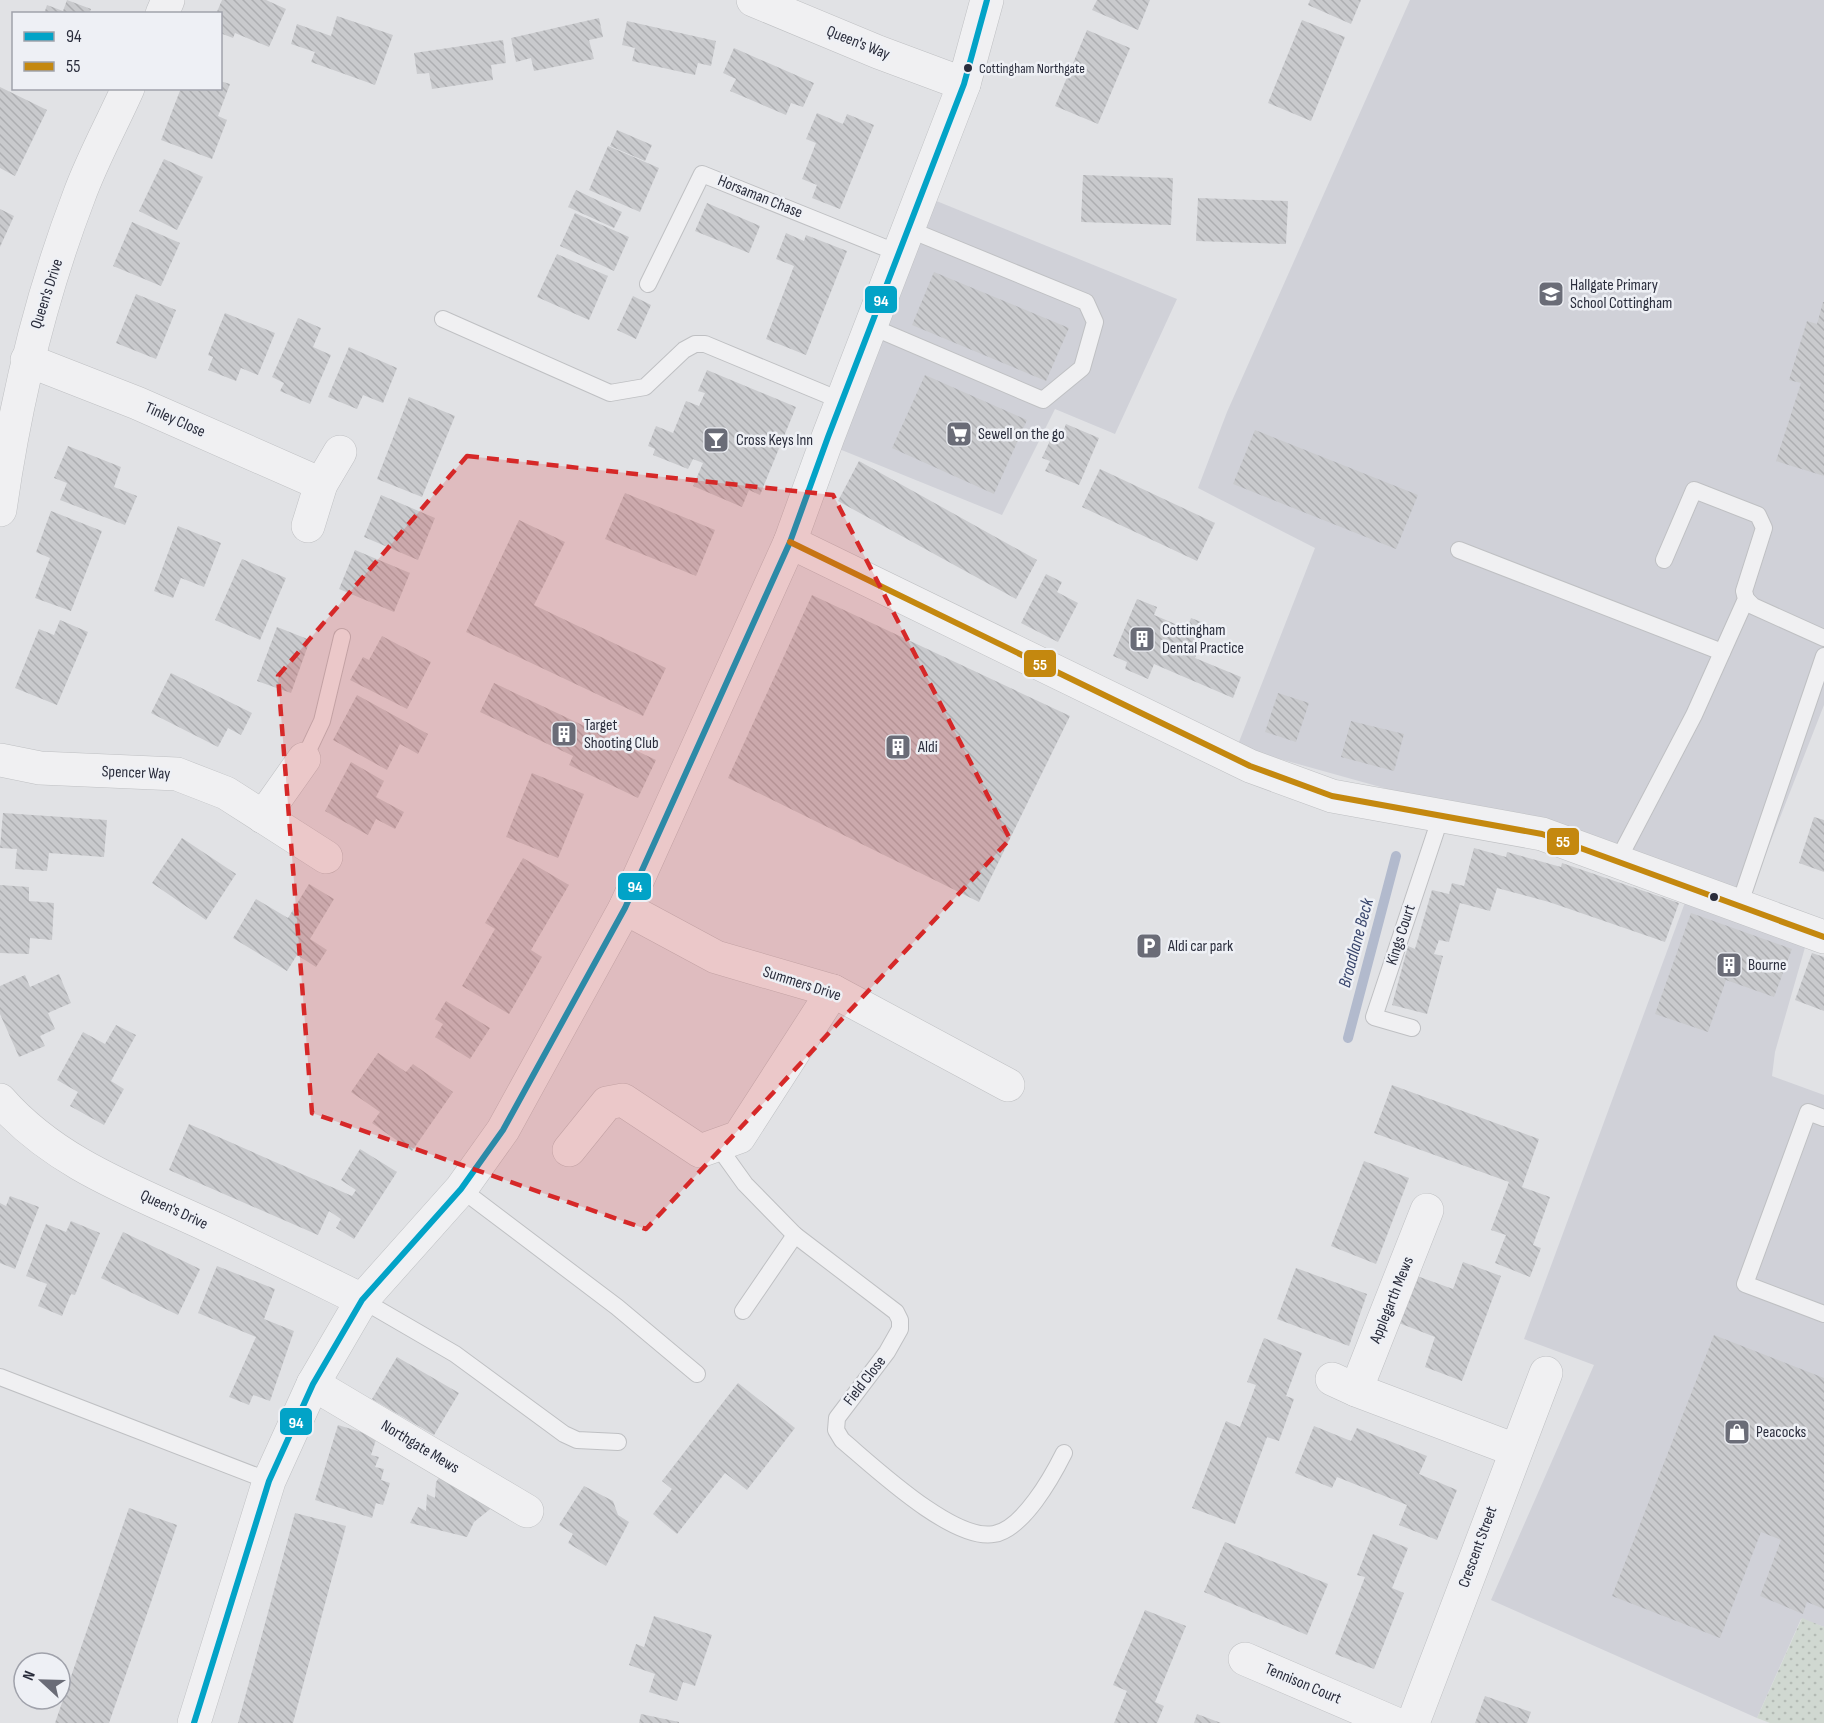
<svg xmlns="http://www.w3.org/2000/svg" width="1824" height="1723" font-family="'Sofia Sans Condensed',sans-serif">
  <defs>
    <pattern id="park-dots" width="8" height="8" patternUnits="userSpaceOnUse" patternTransform="scale(1.5)"><rect width="8" height="8" fill="#d0d8d1"/><path d="M2 2h.1M6 6h.1" fill="none" stroke="#b3bab4" stroke-width="1.8" stroke-linecap="round"/></pattern>
    <pattern id="building-back-hatch" width="6" height="6" patternUnits="userSpaceOnUse" patternTransform="scale(1.5)"><rect width="6" height="6" fill="#c9cacd"/><path d="M-1 5l2 2M0 0l6 6M5-1l2 2" fill="none" stroke="#adaeb1"/></pattern>
  </defs>
  <rect width="100%" height="100%" fill="#e1e2e5"/>
  <!-- built -->
  <g fill="#d0d1d8">
    <polygon points="1410,0 1824,0 1824,705 1740,920 1806,944 1775,1052 1772,1076 1824,1095 1824,1627 1801,1619 1757,1718 1491,1600 1594,1365 1524,1339 1687,897 1384,788 1237,747 1315,548 1198,488 1227,412"/>
    <polygon points="912,191 1177,299 1115,434 1055,409 1002,515 812,438"/>
  </g>
  <!-- park -->
  <polygon fill="url(#park-dots)" points="1802,1618 1824,1627 1824,1723 1770,1723 1757,1718"/>
  <g fill="none" stroke-linecap="round" stroke-linejoin="round">
    <!-- stream -->
    <polyline stroke="#b2bacd" stroke-width="10" points="1348,1038 1396,856"/>
  </g>
  <!-- building -->
  <g fill="url(#building-back-hatch)">
    <polygon points="67,0 91,9 89,14 44,14 47,5 63,11"/>
    <polygon points="222,0 266,0 286,9 269,47 235,33 233,38 220,33 220,14 216,14"/>
    <polygon points="1097,0 1150,0 1138,30 1092,10"/>
    <polygon points="1310,0 1361,0 1351,24 1308,5"/>
    <polygon points="337,16 393,35 375,85 311,62 315,52 291,44 297,24 331,36"/>
    <polygon points="599,18 603,37 589,40 594,59 534,71 531,58 516,62 511,38"/>
    <polygon points="1302,20 1345,37 1311,121 1268,103"/>
    <polygon points="627,21 716,41 711,66 698,63 695,75 632,61 635,48 622,45"/>
    <polygon points="1087,30 1130,48 1098,124 1055,106"/>
    <polygon points="503,40 506,63 491,65 493,80 432,89 429,73 417,74 414,53"/>
    <polygon points="734,48 814,83 803,107 791,103 786,115 730,91 736,79 723,73"/>
    <polygon points="220,81 230,84 218,116 227,120 212,159 161,140 181,88 220,88"/>
    <polygon points="0,87 47,110 15,176 0,168"/>
    <polygon points="817,113 843,124 847,114 874,125 840,209 812,198 817,185 802,179 816,143 806,139"/>
    <polygon points="617,130 652,145 645,161 610,146"/>
    <polygon points="608,146 659,168 640,212 589,190"/>
    <polygon points="164,159 203,177 177,230 139,211"/>
    <polygon points="1083,175 1173,178 1171,225 1081,222"/>
    <polygon points="576,190 622,212 614,228 568,207"/>
    <polygon points="1198,198 1288,201 1286,244 1196,241"/>
    <polygon points="707,203 760,226 749,253 695,231"/>
    <polygon points="0,209 14,216 0,247"/>
    <polygon points="575,213 629,237 614,271 560,246"/>
    <polygon points="132,222 180,243 161,286 113,266"/>
    <polygon points="786,233 804,241 806,235 847,251 806,355 766,339 794,266 776,259"/>
    <polygon points="557,254 608,276 589,320 537,297"/>
    <polygon points="934,272 1069,328 1046,381 912,325"/>
    <polygon points="136,294 176,310 156,359 116,343"/>
    <polygon points="633,296 651,305 636,339 617,330"/>
    <polygon points="1823,302 1824,302 1824,476 1776,461 1801,383 1789,380 1807,321 1817,324"/>
    <polygon points="225,313 275,333 258,375 241,368 236,381 208,370 213,357 208,355"/>
    <polygon points="298,318 321,328 313,347 331,355 310,404 280,391 284,383 272,377"/>
    <polygon points="349,347 397,368 383,403 363,395 357,409 328,397"/>
    <polygon points="707,370 796,407 760,495 749,490 742,507 693,486 703,463 693,459 688,469 653,455 655,449 648,446 656,426 673,433 686,401 699,406 705,393 698,391"/>
    <polygon points="925,375 1027,420 994,494 892,448"/>
    <polygon points="409,397 455,416 422,497 377,479"/>
    <polygon points="1066,424 1099,438 1079,485 1045,471 1050,461 1042,458 1053,434 1061,437"/>
    <polygon points="1255,430 1418,495 1396,549 1233,484"/>
    <polygon points="68,446 121,467 114,487 137,496 125,525 60,500 67,483 54,478"/>
    <polygon points="859,461 1037,560 1016,599 838,501"/>
    <polygon points="1100,469 1215,523 1197,561 1082,507"/>
    <polygon points="625,493 715,530 696,576 605,539"/>
    <polygon points="381,495 435,518 418,560 364,537"/>
    <polygon points="51,511 102,531 71,611 35,598 50,558 36,552"/>
    <polygon points="519,520 565,542 534,605 666,668 643,716 466,632"/>
    <polygon points="178,526 221,543 204,587 181,578 173,598 154,591"/>
    <polygon points="355,550 410,573 394,612 339,589"/>
    <polygon points="242,559 286,578 260,640 215,620"/>
    <polygon points="1046,574 1062,582 1057,592 1078,603 1058,642 1021,623"/>
    <polygon points="812,595 1070,716 979,902 728,778"/>
    <polygon points="1137,599 1157,607 1154,615 1187,629 1191,618 1209,625 1195,658 1241,677 1233,698 1154,664 1148,679 1125,669 1127,662 1113,656"/>
    <polygon points="60,620 88,632 57,705 15,688 39,629 54,635"/>
    <polygon points="277,627 310,640 291,693 257,681"/>
    <polygon points="382,636 431,662 407,709 350,680 363,657 369,660"/>
    <polygon points="171,673 252,713 241,735 228,728 218,747 151,713"/>
    <polygon points="494,683 656,760 638,798 569,765 573,756 480,712"/>
    <polygon points="1278,693 1309,703 1296,742 1265,732"/>
    <polygon points="357,695 428,734 418,754 400,744 387,770 333,740"/>
    <polygon points="1351,721 1404,734 1394,771 1341,757"/>
    <polygon points="351,762 384,781 376,797 404,812 395,829 376,819 368,835 325,811"/>
    <polygon points="532,773 584,794 558,858 506,837"/>
    <polygon points="3,813 107,820 104,857 49,853 47,871 15,869 17,849 0,848"/>
    <polygon points="1814,817 1824,820 1824,872 1799,863"/>
    <polygon points="182,838 236,874 206,920 152,883"/>
    <polygon points="1474,848 1506,857 1507,852 1561,867 1562,863 1679,903 1665,942 1549,902 1497,888 1490,911 1460,903 1449,942 1439,940 1434,954 1443,956 1427,1014 1392,1005 1408,946 1415,949 1432,890 1449,894 1452,883 1464,886"/>
    <polygon points="523,858 569,885 531,950 542,957 509,1014 462,986 495,929 485,923"/>
    <polygon points="309,884 334,899 310,939 327,950 316,967 297,955 287,971 233,938 256,899 288,918"/>
    <polygon points="0,885 29,887 29,901 54,903 52,940 30,938 29,954 0,953"/>
    <polygon points="1691,913 1792,949 1774,997 1726,980 1708,1032 1655,1014"/>
    <polygon points="1812,953 1824,957 1824,1011 1795,1000"/>
    <polygon points="59,974 71,1003 48,1013 55,1029 40,1036 45,1046 19,1057 0,1014 0,986 25,975 30,987"/>
    <polygon points="446,1001 490,1028 470,1059 435,1037 443,1024 435,1019"/>
    <polygon points="116,1025 136,1035 111,1081 124,1089 104,1125 70,1106 78,1092 57,1080 83,1032 105,1044"/>
    <polygon points="378,1053 406,1072 413,1064 453,1092 412,1151 372,1123 380,1112 351,1092"/>
    <polygon points="1392,1085 1539,1139 1522,1187 1550,1197 1533,1245 1541,1248 1530,1277 1495,1263 1506,1235 1491,1230 1509,1182 1374,1133"/>
    <polygon points="189,1124 352,1196 356,1190 341,1180 360,1149 397,1172 354,1239 336,1228 341,1219 329,1211 318,1235 169,1170"/>
    <polygon points="1364,1161 1409,1178 1376,1264 1331,1246"/>
    <polygon points="10,1196 39,1207 15,1269 0,1263 0,1203 6,1206"/>
    <polygon points="71,1221 100,1233 75,1295 71,1294 62,1316 38,1306 47,1284 26,1276 46,1224 66,1232"/>
    <polygon points="123,1232 200,1269 178,1315 101,1278"/>
    <polygon points="1463,1262 1501,1276 1462,1381 1425,1367 1435,1337 1399,1323 1417,1276 1453,1289"/>
    <polygon points="217,1266 275,1289 264,1319 294,1331 270,1401 253,1395 249,1405 229,1397 256,1337 198,1313"/>
    <polygon points="1296,1268 1367,1294 1349,1346 1277,1319"/>
    <polygon points="1714,1335 1824,1378 1824,1609 1807,1602 1803,1614 1760,1596 1781,1540 1761,1532 1720,1638 1612,1596"/>
    <polygon points="1264,1338 1302,1353 1286,1396 1294,1399 1279,1441 1267,1437 1235,1524 1192,1508 1226,1421 1240,1427 1256,1385 1247,1382"/>
    <polygon points="397,1357 459,1393 434,1435 372,1399"/>
    <polygon points="738,1383 795,1428 747,1490 725,1473 677,1534 653,1514 672,1489 662,1481"/>
    <polygon points="338,1425 377,1437 371,1455 379,1457 375,1467 384,1469 381,1480 390,1483 383,1505 376,1503 372,1518 315,1500"/>
    <polygon points="1314,1426 1351,1441 1357,1428 1427,1456 1419,1474 1457,1490 1437,1540 1399,1525 1407,1505 1337,1477 1332,1488 1295,1473"/>
    <polygon points="443,1472 494,1506 474,1522 467,1537 410,1523 418,1507 426,1511 427,1494 435,1498 436,1482"/>
    <polygon points="584,1486 613,1501 618,1515 629,1522 606,1566 568,1543 573,1534 559,1525"/>
    <polygon points="129,1508 177,1525 149,1608 109,1723 55,1723"/>
    <polygon points="295,1513 346,1526 305,1678 293,1723 238,1723"/>
    <polygon points="1373,1534 1408,1548 1392,1588 1404,1593 1374,1669 1335,1654 1365,1577 1357,1575"/>
    <polygon points="1225,1542 1328,1584 1307,1635 1204,1592"/>
    <polygon points="1145,1610 1186,1626 1155,1702 1164,1706 1157,1723 1114,1723 1127,1691 1113,1685"/>
    <polygon points="654,1616 712,1635 695,1686 683,1682 677,1701 649,1692 655,1674 629,1665 636,1644 644,1647"/>
    <polygon points="1485,1696 1531,1712 1527,1723 1475,1723"/>
    <polygon points="641,1714 679,1722 679,1723 639,1723"/>
    <polygon points="1197,1714 1221,1723 1194,1723"/>
  </g>
  <g fill="none" stroke-linecap="round" stroke-linejoin="round">
    <!-- service casing -->
    <g stroke="#bfc0c3" stroke-width="18">
      <g id="service">
        <polyline points="648,284 702,174 898,253"/>
        <polyline points="443,319 610,393 645,387 684,350 695,344 705,344 842,401"/>
        <polyline points="870,326 1043,400 1082,368 1095,322 1086,302 908,229"/>
        <polyline points="1459,550 1722,652"/>
        <polyline points="1746,599 1753,606 1824,638"/>
        <polyline points="304,759 322,721 342,637"/>
        <polyline points="1617,862 1694,715 1746,599 1744,591 1764,528 1758,515 1694,490 1664,560"/>
        <polyline points="1739,906 1824,656"/>
        <polyline points="1412,1028 1374,1017 1441,816"/>
        <polyline points="1824,1118 1808,1112 1745,1284 1824,1314"/>
        <path d="M717,1145L745,1184L795,1235L896,1312L900,1320V1329L887,1352L837,1418L836,1430L842,1440C873,1466 953,1542 994,1534C1023,1529 1052,1477 1064,1453"/>
        <polyline points="461,1189 617,1307 697,1374"/>
        <polyline points="362,1300 455,1354 564,1434 577,1440 618,1442"/>
        <polyline points="743,1311 795,1235"/>
        <polyline points="0,1377 269,1481"/>
      </g>
    </g>
    <!-- minor casing -->
    <g stroke="#bfc0c3" stroke-width="34">
      <g id="minor">
        <polyline points="753,0 878,52 964,84"/>
        <polyline points="162,14 168,0"/>
        <polyline points="27,360 137,403 321,484"/>
        <path d="M0,510C15,403 40,298 79,196C92,160 112,124 128,88"/>
        <polyline points="308,526 321,484 340,452"/>
        <polyline points="790,542 1250,766 1332,796 1542,834 1824,937"/>
        <polyline points="0,760 40,768 177,774 226,793 326,857"/>
        <polyline points="263,817 304,759"/>
        <path d="M0,1100C56,1164 134,1191 209,1226C261,1250 311,1275 362,1300"/>
        <polyline points="569,1150 607,1103 623,1100 700,1151 739,1137 833,991"/>
        <polyline points="1332,1379 1356,1390 1515,1450"/>
        <polyline points="313,1384 527,1511"/>
        <polyline points="1356,1390 1427,1210"/>
        <polyline points="1245,1659 1394,1723"/>
        <polyline points="1413,1723 1546,1373"/>
      </g>
    </g>
    <!-- tertiary casing -->
    <g stroke="#bfc0c3" stroke-width="34">
      <g id="tertiary">
        <polyline points="625,908 716,957 833,991 1008,1085"/>
        <polyline points="194,1723 269,1481 313,1384 362,1300 461,1189 503,1130 625,908 790,542 828,437 964,84 987,0"/>
      </g>
    </g>
    <!-- service -->
    <use href="#service" stroke="#f0f0f2" stroke-width="16"/>
    <!-- minor -->
    <use href="#minor" stroke="#f0f0f2" stroke-width="33"/>
    <!-- tertiary -->
    <use href="#tertiary" stroke="#f0f0f2" stroke-width="33"/>
    <!-- bus-1 casing -->
    <g stroke="#eef0f5" stroke-width="10">
      <polyline id="bus-1" points="194,1723 269,1481 313,1384 362,1300 461,1189 503,1130 625,908 790,542 828,437 964,84 987,0"/>
    </g>
    <!-- bus-2 casing -->
    <g stroke="#eef0f5" stroke-width="10">
      <polyline id="bus-2" points="790,542 1250,766 1332,796 1542,834 1824,937"/>
    </g>
    <!-- bus-1 -->
    <use href="#bus-1" stroke="#02a3c7" stroke-width="6"/>
    <!-- bus-2 -->
    <use href="#bus-2" stroke="#c4880f" stroke-width="6"/>
  </g>
  <!-- marked area -->
  <path fill="#d62828" fill-opacity="0.2" stroke="#d62828" stroke-width="4.5" stroke-dasharray="12 8" stroke-linejoin="round" d="M467,456L833,495L1010,839L646,1229L312,1113L278,676Z"/>
  <!-- icons -->
  <defs>
    <g id="school-square" transform="scale(1.35)"><rect x="-9" y="-9" width="18" height="18" rx="4" fill="#6a6c77" stroke="#eef0f5"/><path d="M0-5L7-2L0 1L-7-2ZM-4 1L0 2.5L4 1V4Q0 6-4 4Z" fill="#fff"/></g>
    <g id="supermarket-square" transform="scale(1.35)"><rect x="-9" y="-9" width="18" height="18" rx="4" fill="#6a6c77" stroke="#eef0f5"/><path d="M-6-5.5h2.5l.6 2H6L4.5 2H-2.5L-4.4-4H-6ZM-1.5 3.2a1.3 1.3 0 1 0 .1 0ZM3 3.2a1.3 1.3 0 1 0 .1 0Z" fill="#fff"/></g>
    <g id="bar-square" transform="scale(1.35)"><rect x="-9" y="-9" width="18" height="18" rx="4" fill="#6a6c77" stroke="#eef0f5"/><path d="M-6-5H6L.8 .8V4.5H3.5V6h-7V4.5H-.8V.8Z" fill="#fff"/></g>
    <g id="building-square" transform="scale(1.35)"><rect x="-9" y="-9" width="18" height="18" rx="4" fill="#6a6c77" stroke="#eef0f5"/><path d="M-4-6H4V6H1V3H-1V6H-4ZM-2.5-4.3h1.7v1.8h-1.7ZM.8-4.3h1.7v1.8H.8ZM-2.5-1h1.7V.8h-1.7ZM.8-1h1.7V.8H.8Z" fill="#fff"/></g>
    <g id="parking-square" transform="scale(1.35)"><rect x="-9" y="-9" width="18" height="18" rx="4" fill="#6a6c77" stroke="#eef0f5"/><path d="M-3.5-5.5H1a3.5 3.5 0 0 1 0 7H-1V5.5H-3.5ZM-1-3.4V-.6H.8a1.4 1.4 0 0 0 0-2.8Z" fill="#fff"/></g>
    <g id="shop-square" transform="scale(1.35)"><rect x="-9" y="-9" width="18" height="18" rx="4" fill="#6a6c77" stroke="#eef0f5"/><path d="M-5-2.5h2.3a2.7 3.5 0 0 1 5.4 0H5L5.5 6h-11ZM-1.5-2.5h3a1.5 2.3 0 0 0-3 0Z" fill="#fff"/></g>
  </defs>
  <g fill-rule="evenodd">
    <use href="#school-square" x="1551" y="294"/>
    <use href="#supermarket-square" x="959" y="434"/>
    <use href="#bar-square" x="716" y="440"/>
    <use href="#building-square" x="1142" y="639"/>
    <use href="#building-square" x="564" y="734"/>
    <use href="#building-square" x="898" y="747"/>
    <use href="#parking-square" x="1149" y="946"/>
    <use href="#building-square" x="1729" y="965"/>
    <use href="#shop-square" x="1737" y="1432"/>
  </g>
  <!-- markers -->
  <g fill="#2a2d3c" stroke="#eef0f5" stroke-width="2">
    <circle cx="968" cy="68" r="5"/>
    <circle cx="1714" cy="897" r="5"/>
  </g>
  <g text-anchor="middle" dominant-baseline="central" stroke-width="5" stroke-linejoin="round" paint-order="stroke">
    <!-- bus labels -->
    <g font-size="14" fill="#2a2d3c" stroke="#eef0f5" text-anchor="start">
      <text x="979" y="68">Cottingham Northgate</text>
    </g>
    <!-- street labels -->
    <g font-size="16" fill="#2a2d3c" stroke="#eef0f5">
      <text transform="translate(858 43) rotate(22)">Queen's Way</text>
      <text transform="translate(760 197) rotate(22)">Horsaman Chase</text>
      <text transform="translate(47 294) rotate(-72)">Queen's Drive</text>
      <text transform="translate(175 420) rotate(24)">Tinley Close</text>
      <text transform="translate(136 773) rotate(2)">Spencer Way</text>
      <text transform="translate(1401 935) rotate(-72)">Kings Court</text>
      <text transform="translate(802 984) rotate(18)">Summers Drive</text>
      <text transform="translate(174 1210) rotate(25)">Queen's Drive</text>
      <text transform="translate(1392 1300) rotate(-68)">Applegarth Mews</text>
      <text transform="translate(865 1381) rotate(-52)">Field Close</text>
      <text transform="translate(420 1447) rotate(31)">Northgate Mews</text>
      <text transform="translate(1478 1547) rotate(-70)">Crescent Street</text>
      <text transform="translate(1303 1684) rotate(23)">Tennison Court</text>
    </g>
    <!-- poi labels -->
    <g font-size="16" fill="#2a2d3c" stroke="#eef0f5" text-anchor="start">
      <text x="1570" y="285">Hallgate Primary<tspan x="1570" dy="18">School Cottingham</tspan></text>
      <text x="978" y="434">Sewell on the go</text>
      <text x="736" y="440">Cross Keys Inn</text>
      <text x="1162" y="630">Cottingham<tspan x="1162" dy="18">Dental Practice</tspan></text>
      <text x="584" y="725">Target<tspan x="584" dy="18">Shooting Club</tspan></text>
      <text x="918" y="747">Aldi</text>
      <text x="1168" y="946">Aldi car park</text>
      <text x="1748" y="965">Bourne</text>
      <text x="1756" y="1432">Peacocks</text>
    </g>
    <!-- water labels -->
    <g font-size="18" font-style="italic" fill="#38456c" stroke="#eef0f5">
      <text transform="translate(1356 943) rotate(-75)">Broadlane Beck</text>
    </g>
  </g>
  <g stroke="#eef0f5" stroke-width="2">
    <rect x="864" y="285" width="34" height="29" rx="6" fill="#02a3c7"/>
    <rect x="1023" y="649" width="34" height="29" rx="6" fill="#c4880f"/>
    <rect x="1546" y="827" width="34" height="29" rx="6" fill="#c4880f"/>
    <rect x="617" y="872" width="35" height="29" rx="6" fill="#02a3c7"/>
    <rect x="279" y="1407" width="34" height="29" rx="6" fill="#02a3c7"/>
  </g>
  <g font-size="16" text-anchor="middle" font-weight="bold" fill="#fff">
    <text x="881" y="306">94</text>
    <text x="1040" y="670">55</text>
    <text x="1563" y="847">55</text>
    <text x="635" y="892">94</text>
    <text x="296" y="1428">94</text>
  </g>
  <!-- legend -->
  <rect x="12" y="12" width="210" height="78" fill="#eef0f5" stroke="#a0a2ab" stroke-width="1.5"/>
  <rect x="24" y="32" width="30" height="9" fill="#02a3c7" stroke="#a0a2ab" stroke-width="1.5"/>
  <text x="66" y="42" font-size="18" fill="#2a2d3c">94</text>
  <rect x="24" y="62" width="30" height="9" fill="#c4880f" stroke="#a0a2ab" stroke-width="1.5"/>
  <text x="66" y="72" font-size="18" fill="#2a2d3c">55</text>
  <!-- north arrow -->
  <g transform="translate(42 1681) rotate(292)"><circle r="28" fill="#eef0f5" stroke="#a0a2ab" stroke-width="1.5"/>
  <path d="M0-4.5L10 22L0 15L-10 22Z" fill="#6a6c77"/>
  <text y="-9" font-size="16" font-weight="bold" text-anchor="middle" fill="#2a2d3c">N</text>
  </g>
</svg>
